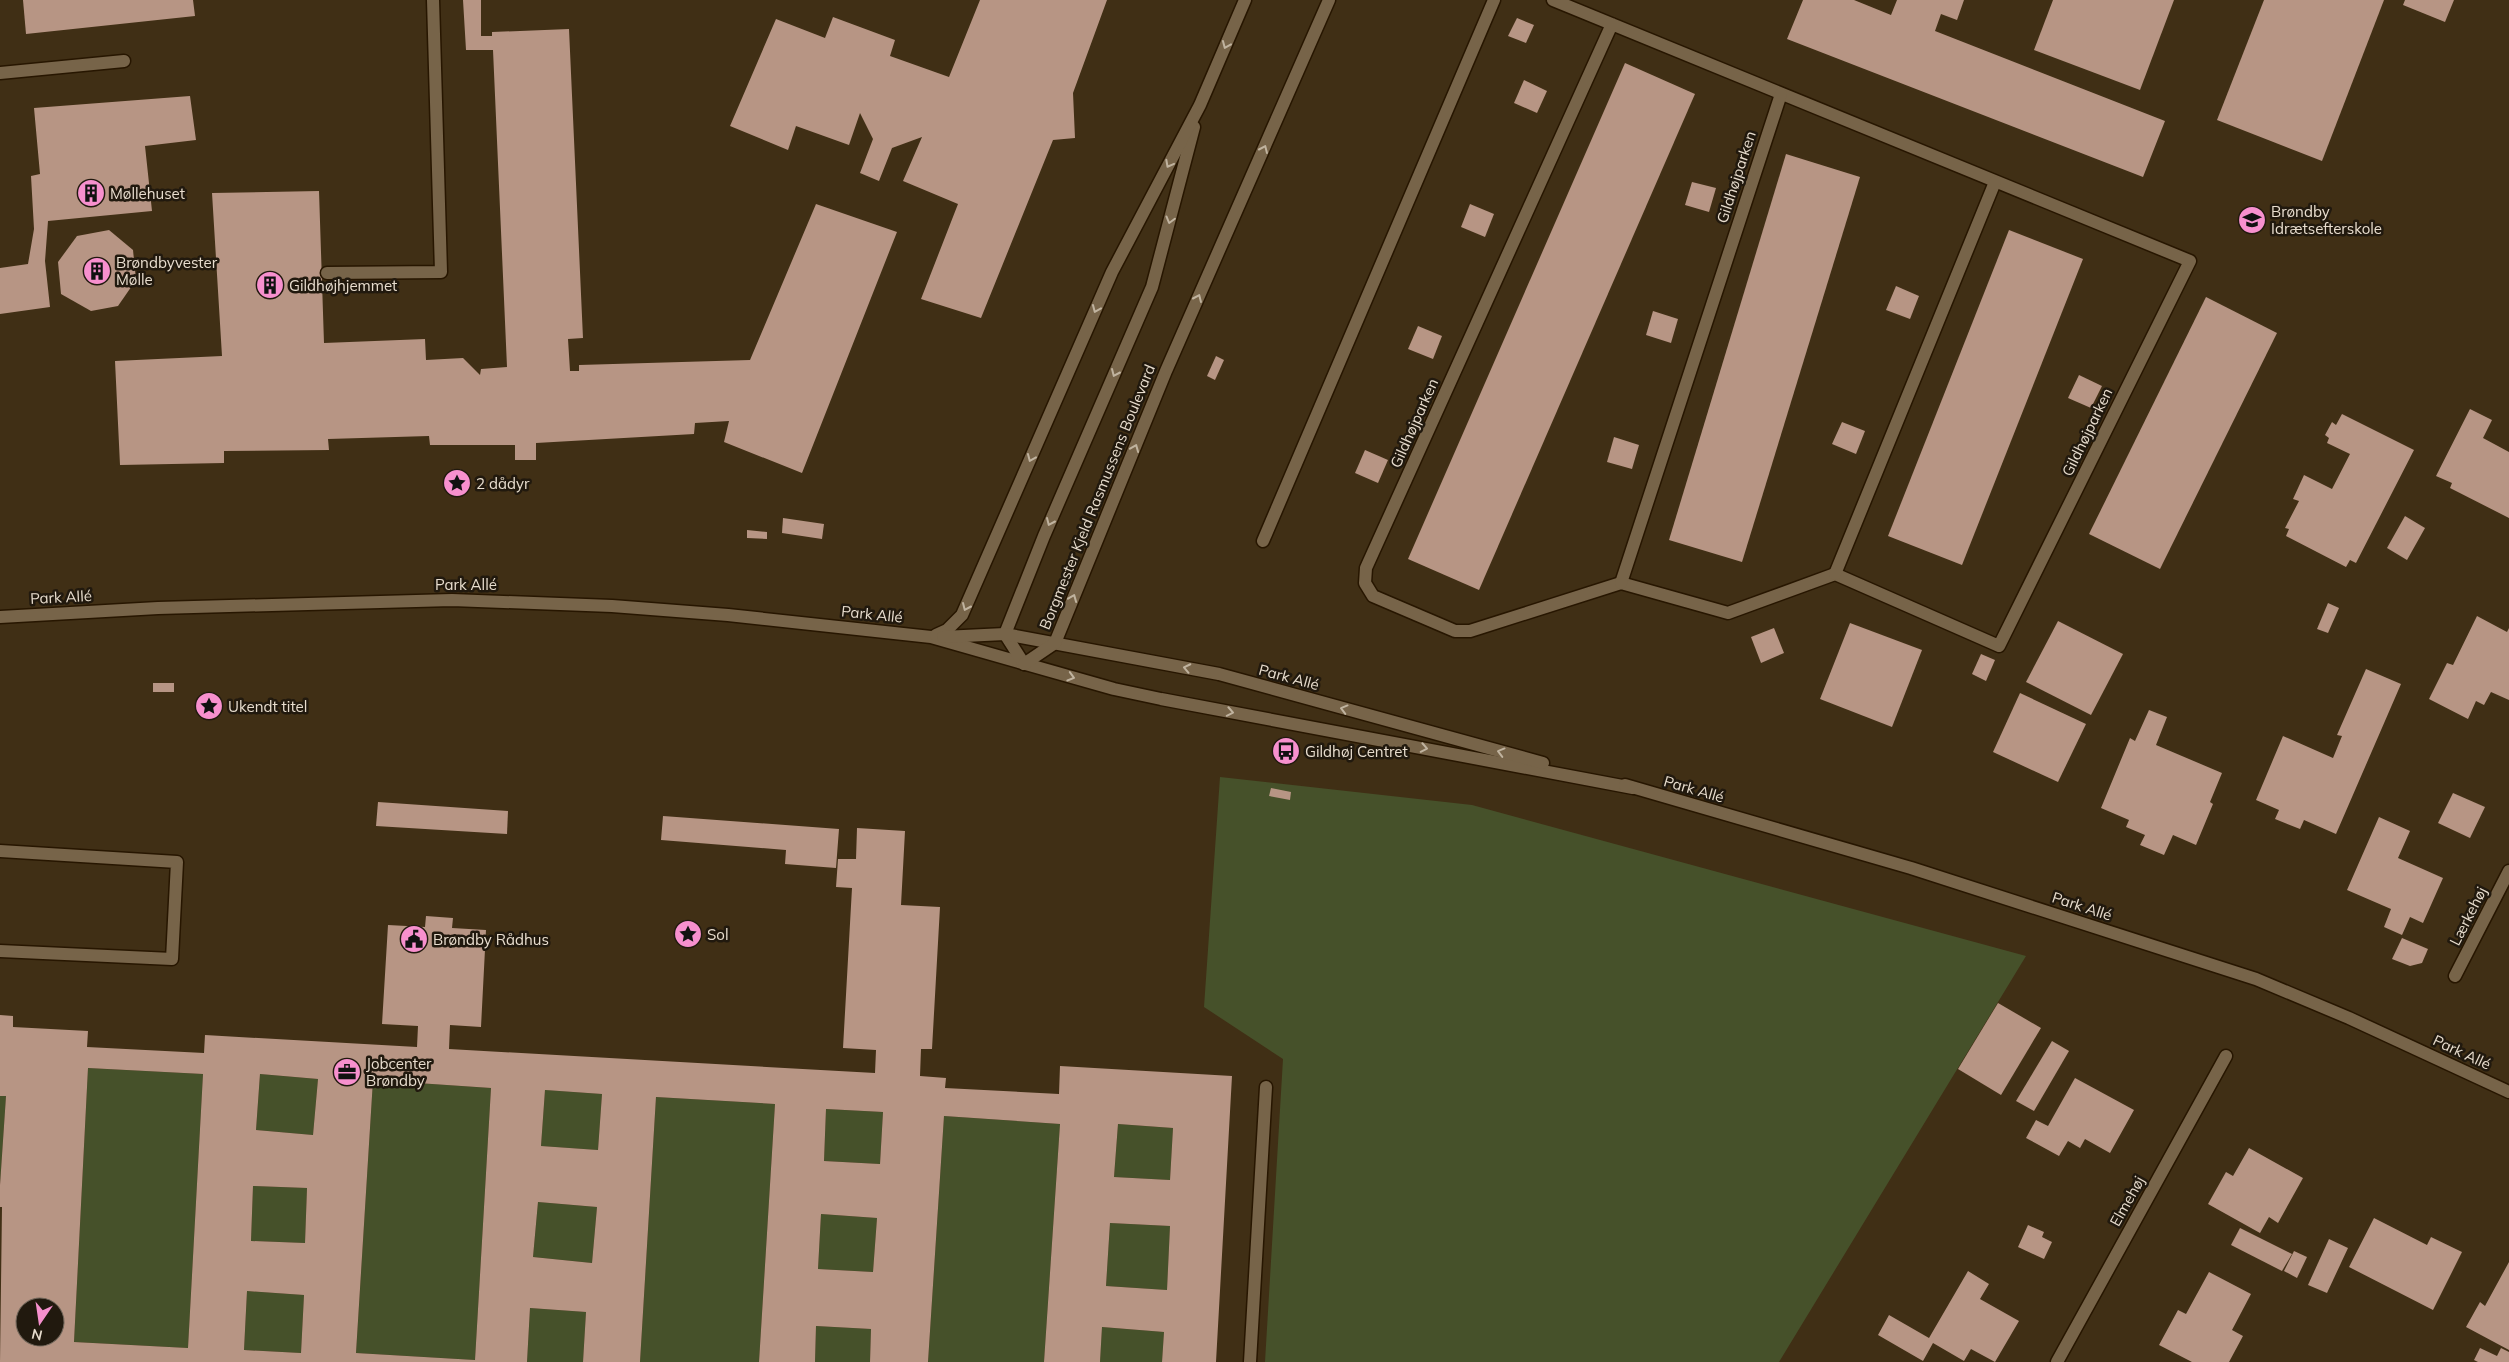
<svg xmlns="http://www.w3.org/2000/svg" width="2509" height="1362" font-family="Mulish,sans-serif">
  <rect width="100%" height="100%" fill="#402f15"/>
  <!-- green -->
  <g fill="#46512a">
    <polygon points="1220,777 1472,805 2026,956 1779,1362 1265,1362 1283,1059 1204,1007"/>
    <polygon points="88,1068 203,1074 188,1348 74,1342"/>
    <polygon points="260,1074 318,1079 313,1135 256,1130"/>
    <polygon points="373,1080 491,1088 475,1360 356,1353"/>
    <polygon points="545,1090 602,1094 598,1150 541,1146"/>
    <polygon points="0,1096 6,1096 0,1185"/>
    <polygon points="656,1097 775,1104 759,1362 640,1362"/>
    <polygon points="826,1109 883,1112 880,1164 824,1161"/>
    <polygon points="944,1116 1060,1124 1044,1362 928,1362"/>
    <polygon points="1118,1124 1173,1128 1170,1180 1114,1177"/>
    <polygon points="253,1186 307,1188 305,1243 251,1241"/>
    <polygon points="538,1202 597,1207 592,1263 533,1257"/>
    <polygon points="821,1214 877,1218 873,1272 818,1269"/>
    <polygon points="1110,1223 1170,1226 1167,1290 1106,1286"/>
    <polygon points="247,1291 304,1295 301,1353 244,1350"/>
    <polygon points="530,1308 586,1312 583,1362 527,1362"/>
    <polygon points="816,1326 871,1329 870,1362 815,1362"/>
    <polygon points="1102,1327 1164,1332 1162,1362 1100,1362"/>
  </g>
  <!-- building -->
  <g fill="#b79584" fill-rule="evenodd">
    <polygon points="23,0 193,0 195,16 26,34"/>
    <polygon points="463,0 481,0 481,36 492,36 492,32 569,29 583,338 568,339 570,371 579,371 579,365 750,360 816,204 897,232 802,473 724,442 729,421 695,423 694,434 536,443 536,460 515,460 515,445 430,445 429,436 328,439 329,450 224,451 224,463 120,465 115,361 222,356 212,193 319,191 324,343 425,339 426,360 463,358 480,375 481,369 507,367 493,50 466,50"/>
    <polygon points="980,0 1107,0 1073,93 1075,138 1053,140 981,318 921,299 958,204 903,181 922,137 892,148 879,181 860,173 873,139 860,113 849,145 796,126 788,150 730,126 776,19 825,38 833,17 895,40 890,56 949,77"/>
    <polygon points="1803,0 1854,0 1891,15 1897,0 1964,0 1957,20 1941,14 1935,31 2165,121 2143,177 1787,39"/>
    <polygon points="2053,0 2174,0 2140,90 2034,50"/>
    <polygon points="2264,0 2384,0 2322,161 2217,120"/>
    <polygon points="2405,0 2454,0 2445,22 2403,5"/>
    <polygon points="1517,18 1534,25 1526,43 1508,36"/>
    <polygon points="1625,63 1695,94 1479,590 1408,559"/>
    <polygon points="1524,80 1547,91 1537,113 1514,103"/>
    <polygon points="190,96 196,140 145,146 152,211 48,221 45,261 50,307 0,314 0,268 28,264 34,229 31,176 40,174 34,108"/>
    <polygon points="1786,154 1860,177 1742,562 1669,540"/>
    <polygon points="1692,182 1716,188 1709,212 1685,205"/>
    <polygon points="1470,204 1494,214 1485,237 1461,227"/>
    <polygon points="109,230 133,250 136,280 118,306 91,311 61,294 58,262 77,236"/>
    <polygon points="2009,230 2083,259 1962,565 1888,536"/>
    <polygon points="1896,286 1919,296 1910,319 1886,310"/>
    <polygon points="2206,297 2277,333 2160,569 2089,534"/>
    <polygon points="1653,311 1678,319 1671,343 1646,335"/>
    <polygon points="1418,326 1442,336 1433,359 1408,349"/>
    <polygon points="1216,356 1224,360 1215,380 1207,376"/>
    <polygon points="2079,375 2102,386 2091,408 2068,398"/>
    <polygon points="2470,409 2492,420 2483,438 2509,452 2509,518 2450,488 2452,483 2436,476"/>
    <polygon points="2342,414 2414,450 2356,563 2350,560 2346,567 2286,536 2289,529 2285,528 2299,501 2293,499 2304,475 2332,489 2350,454 2327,443 2329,438 2325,435 2332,422 2336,425"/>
    <polygon points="1842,422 1865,431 1856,454 1832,444"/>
    <polygon points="1614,437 1639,445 1632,469 1607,462"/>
    <polygon points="1365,450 1388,460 1378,483 1355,473"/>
    <polygon points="2405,516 2425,528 2407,560 2387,548"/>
    <polygon points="783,518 824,524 822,539 782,533"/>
    <polygon points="747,530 767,532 767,539 747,538"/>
    <polygon points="2328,603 2339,608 2328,633 2317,629"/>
    <polygon points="2477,616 2507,632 2509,628 2509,700 2491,692 2484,705 2476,701 2468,719 2429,699 2447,663 2453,665"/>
    <polygon points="2058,621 2123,654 2091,715 2026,682"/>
    <polygon points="1850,623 1922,650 1892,727 1820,699"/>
    <polygon points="1774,628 1784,653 1761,663 1751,637"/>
    <polygon points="1981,654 1995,660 1986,681 1972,674"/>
    <polygon points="2366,669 2401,684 2336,834 2304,820 2300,829 2275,819 2279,810 2256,800 2283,736 2333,758 2342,736 2337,735"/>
    <rect x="153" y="683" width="21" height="9"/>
    <polygon points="2020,693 2086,724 2058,782 1993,752"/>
    <polygon points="2149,710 2167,717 2156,745 2222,773 2210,802 2213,804 2196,845 2173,835 2164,855 2140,845 2145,835 2126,827 2129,820 2101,808 2130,738 2135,741"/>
    <polygon points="1271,788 1291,792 1290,800 1269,796"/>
    <polygon points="2453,793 2485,807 2470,838 2438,823"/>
    <polygon points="378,802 508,811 507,834 376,826"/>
    <polygon points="663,816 839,829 836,868 785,864 786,850 661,840"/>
    <polygon points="2379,817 2410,831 2398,858 2443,878 2423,923 2410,917 2402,935 2384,927 2391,909 2347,890"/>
    <path d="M857,828L905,831L901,905L940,907L932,1049H921L920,1076L946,1078L945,1088L1059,1094L1060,1066L1232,1076L1216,1362H1162L1164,1332L1102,1327L1100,1362H1044L1060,1124L944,1116L928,1362H870L871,1329L816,1326L815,1362H759L775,1104L656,1097L640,1362H583L586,1312L530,1308L527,1362H0L2,1207H0V1185L6,1096H0V1015L13,1016V1027L88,1031L87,1047L204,1053L205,1035L417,1047L418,1026L382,1024L388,925L425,927L426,916L453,918L452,928L486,930L481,1027L450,1025L449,1049L875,1073L876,1050L843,1048L852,888L836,887L838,859H856ZM88,1068L203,1074L188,1348L74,1342ZM260,1074L318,1079L313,1135L256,1130ZM373,1080L491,1088L475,1360L356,1353ZM545,1090L602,1094L598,1150L541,1146ZM826,1109L883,1112L880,1164L824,1161ZM1118,1124L1173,1128L1170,1180L1114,1177ZM253,1186L307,1188L305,1243L251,1241ZM538,1202L597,1207L592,1263L533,1257ZM821,1214L877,1218L873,1272L818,1269ZM1110,1223L1170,1226L1167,1290L1106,1286ZM247,1291L304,1295L301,1353L244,1350ZM25,1307H55V1337H25Z"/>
    <polygon points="2402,938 2428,949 2422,963 2410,966 2392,959"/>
    <polygon points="1998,1003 2041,1028 2001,1095 1958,1069"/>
    <polygon points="2052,1041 2069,1051 2034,1111 2016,1101"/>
    <polygon points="2075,1078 2134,1110 2110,1153 2085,1139 2080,1148 2068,1141 2059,1156 2026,1138 2036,1120 2048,1126"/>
    <polygon points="2249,1148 2303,1178 2278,1223 2269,1217 2260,1233 2208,1204 2226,1172 2233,1176"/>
    <polygon points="2374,1218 2427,1245 2431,1237 2462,1252 2433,1310 2349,1267"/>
    <polygon points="2028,1225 2044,1232 2042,1237 2052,1242 2044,1259 2018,1247"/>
    <polygon points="2240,1228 2292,1254 2282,1271 2231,1245"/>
    <polygon points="2329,1239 2348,1248 2327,1293 2308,1285"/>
    <polygon points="2294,1251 2307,1257 2297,1278 2284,1271"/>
    <polygon points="2509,1262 2509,1350 2466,1327 2480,1302 2485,1306"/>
    <polygon points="1968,1271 1989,1284 1980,1299 2019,1321 1995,1362 1971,1349 1964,1361 1933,1343 1923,1361 1878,1335 1889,1315 1929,1338"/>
    <polygon points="2209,1272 2251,1294 2232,1330 2243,1336 2229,1362 2192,1362 2159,1345 2178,1310 2186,1314"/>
    <polygon points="2480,1348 2497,1356 2501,1348 2509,1352 2509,1362 2478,1362 2474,1360"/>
  </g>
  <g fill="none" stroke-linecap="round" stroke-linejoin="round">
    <!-- lane casing -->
    <g stroke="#271600" stroke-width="15">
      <g id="lane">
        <polyline points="0,73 124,61"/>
        <polyline points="327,273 441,272 433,0"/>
        <polyline points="1263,541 1494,0"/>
        <polyline points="0,851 177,862 172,959 0,951"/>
        <polyline points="1250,1362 1266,1087"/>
      </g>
    </g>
    <!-- street casing -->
    <g stroke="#271600" stroke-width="15">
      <g id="street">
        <path d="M1553,0C1766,86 1978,174 2190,261L1999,646L1835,574L1728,613L1621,583L1470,631H1455L1373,596L1365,583L1366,568L1612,24"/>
        <polyline points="1835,574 1995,182"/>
        <polyline points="1621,583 1781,94"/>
        <polyline points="2455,976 2509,871"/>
        <polyline points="2057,1362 2226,1056"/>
      </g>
    </g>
    <!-- secondary casing -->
    <g stroke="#271600" stroke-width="15">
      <g id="secondary">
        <polyline points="0,617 158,608 452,600 612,606 728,615 931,637 1114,689 1161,699 1633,788"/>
        <polyline points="1005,634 1044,536 1152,287 1194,127"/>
        <polyline points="1005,634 1024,664"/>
        <polyline points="936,635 947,630 962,615 1112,272 1200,105 1245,0"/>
        <polyline points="943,637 1005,634 1219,674 1543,763"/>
        <polyline points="1024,664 1055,643 1166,371 1329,0"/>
        <polyline points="1625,785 1911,868 2256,979 2349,1018 2509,1092"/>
      </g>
    </g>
    <!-- lane -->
    <use href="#lane" stroke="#776449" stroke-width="12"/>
    <!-- street -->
    <use href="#street" stroke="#776449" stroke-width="12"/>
    <!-- secondary -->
    <use href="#secondary" stroke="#776449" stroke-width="12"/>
  </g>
  <!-- one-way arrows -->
  <defs><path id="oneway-chevron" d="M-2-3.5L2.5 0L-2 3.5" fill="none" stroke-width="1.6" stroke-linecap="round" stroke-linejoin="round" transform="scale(1.25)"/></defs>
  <g stroke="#c0b39f">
    <use href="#oneway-chevron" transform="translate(1226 45) rotate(113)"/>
    <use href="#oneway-chevron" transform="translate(1264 149) rotate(-66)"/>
    <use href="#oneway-chevron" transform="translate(1169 164) rotate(118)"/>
    <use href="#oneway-chevron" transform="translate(1170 220) rotate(105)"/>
    <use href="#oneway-chevron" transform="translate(1198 298) rotate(-66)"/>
    <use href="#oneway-chevron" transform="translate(1096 309) rotate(113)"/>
    <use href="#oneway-chevron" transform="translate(1115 373) rotate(114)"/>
    <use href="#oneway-chevron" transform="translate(1135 448) rotate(-68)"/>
    <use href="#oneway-chevron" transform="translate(1031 458) rotate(113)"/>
    <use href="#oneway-chevron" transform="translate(1050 522) rotate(114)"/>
    <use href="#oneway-chevron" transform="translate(1073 598) rotate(-68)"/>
    <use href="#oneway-chevron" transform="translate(966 607) rotate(114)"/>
    <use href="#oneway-chevron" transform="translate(1187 668) rotate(-168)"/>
    <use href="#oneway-chevron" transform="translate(1071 677) rotate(16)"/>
    <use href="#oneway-chevron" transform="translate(1344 709) rotate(-165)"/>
    <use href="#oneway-chevron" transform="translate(1230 712) rotate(11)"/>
    <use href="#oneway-chevron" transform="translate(1424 748) rotate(11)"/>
    <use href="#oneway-chevron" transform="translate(1501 752) rotate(-165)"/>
  </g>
  <!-- icons -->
  <defs>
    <g id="building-disc" transform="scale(1.4375)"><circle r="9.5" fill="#f790ce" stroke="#21190e"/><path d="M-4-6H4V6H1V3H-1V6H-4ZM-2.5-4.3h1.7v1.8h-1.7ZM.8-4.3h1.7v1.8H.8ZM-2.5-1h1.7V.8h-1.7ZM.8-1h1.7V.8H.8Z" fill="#111"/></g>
    <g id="school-disc" transform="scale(1.4375)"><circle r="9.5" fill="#f790ce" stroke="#21190e"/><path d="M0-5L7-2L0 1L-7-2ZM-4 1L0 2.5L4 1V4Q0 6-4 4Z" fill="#111"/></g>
    <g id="sight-disc" transform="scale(1.4375)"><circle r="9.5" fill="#f790ce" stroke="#21190e"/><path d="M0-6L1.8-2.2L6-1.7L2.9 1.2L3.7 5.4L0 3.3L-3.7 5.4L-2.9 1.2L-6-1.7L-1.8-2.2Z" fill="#111"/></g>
    <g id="bus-disc" transform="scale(1.4375)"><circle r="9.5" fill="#f790ce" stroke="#21190e"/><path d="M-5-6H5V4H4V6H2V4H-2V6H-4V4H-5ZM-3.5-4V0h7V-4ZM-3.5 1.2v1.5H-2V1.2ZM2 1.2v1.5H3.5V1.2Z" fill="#111"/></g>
    <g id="civic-disc" transform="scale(1.4375)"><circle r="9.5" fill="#f790ce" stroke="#21190e"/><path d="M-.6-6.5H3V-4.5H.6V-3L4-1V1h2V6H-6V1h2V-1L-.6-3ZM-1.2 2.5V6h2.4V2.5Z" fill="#111"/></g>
    <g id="office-disc" transform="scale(1.4375)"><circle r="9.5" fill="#f790ce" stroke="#21190e"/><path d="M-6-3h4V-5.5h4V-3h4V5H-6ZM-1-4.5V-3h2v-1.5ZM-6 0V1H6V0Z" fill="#111"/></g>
  </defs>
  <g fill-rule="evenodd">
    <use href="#building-disc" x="91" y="193"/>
    <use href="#school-disc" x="2252" y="220"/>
    <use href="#building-disc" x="97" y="271"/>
    <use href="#building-disc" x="270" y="285"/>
    <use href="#sight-disc" x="457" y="483"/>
    <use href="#sight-disc" x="209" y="706"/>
    <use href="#bus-disc" x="1286" y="751"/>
    <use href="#sight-disc" x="688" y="934"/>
    <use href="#civic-disc" x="414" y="939"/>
    <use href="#office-disc" x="347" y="1072"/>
  </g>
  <g text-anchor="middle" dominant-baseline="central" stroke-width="5" stroke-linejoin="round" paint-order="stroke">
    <!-- street labels -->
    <g font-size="15" fill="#e8ddce" stroke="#21190e">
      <text transform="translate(1736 177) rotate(-72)">Gildhøjparken</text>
      <text transform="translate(1414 423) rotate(-66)">Gildhøjparken</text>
      <text transform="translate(2087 432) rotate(-64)">Gildhøjparken</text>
      <text transform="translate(1097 497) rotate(-68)">Borgmester Kjeld Rasmussens Boulevard</text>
      <text x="466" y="584">Park Allé</text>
      <text transform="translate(61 597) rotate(-3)">Park Allé</text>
      <text transform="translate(872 614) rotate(6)">Park Allé</text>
      <text transform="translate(1289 677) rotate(15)">Park Allé</text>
      <text transform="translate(1694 789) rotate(16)">Park Allé</text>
      <text transform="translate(2082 906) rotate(18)">Park Allé</text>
      <text transform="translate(2468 916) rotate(-63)">Lærkehøj</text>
      <text transform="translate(2462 1052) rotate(25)">Park Allé</text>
      <text transform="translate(2127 1201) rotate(-61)">Elmehøj</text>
    </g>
    <!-- poi labels -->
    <g font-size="15" fill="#e8ddce" stroke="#21190e" text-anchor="start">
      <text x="110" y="193">Møllehuset</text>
      <text x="2271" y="211">Brøndby<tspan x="2271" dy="17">Idrætsefterskole</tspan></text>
      <text x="116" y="262">Brøndbyvester<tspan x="116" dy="17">Mølle</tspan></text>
      <text x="289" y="285">Gildhøjhjemmet</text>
      <text x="476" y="483">2 dådyr</text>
      <text x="228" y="706">Ukendt titel</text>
      <text x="1305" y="751">Gildhøj Centret</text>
      <text x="707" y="934">Sol</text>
      <text x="433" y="939">Brøndby Rådhus</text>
      <text x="366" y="1063">Jobcenter<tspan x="366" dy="17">Brøndby</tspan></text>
    </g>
  </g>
  <!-- north arrow -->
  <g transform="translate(40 1322) rotate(193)"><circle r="24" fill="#21190e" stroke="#71675b"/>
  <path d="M0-4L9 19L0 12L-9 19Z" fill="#f790ce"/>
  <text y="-8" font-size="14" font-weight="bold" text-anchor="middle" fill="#e8ddce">N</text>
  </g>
</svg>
